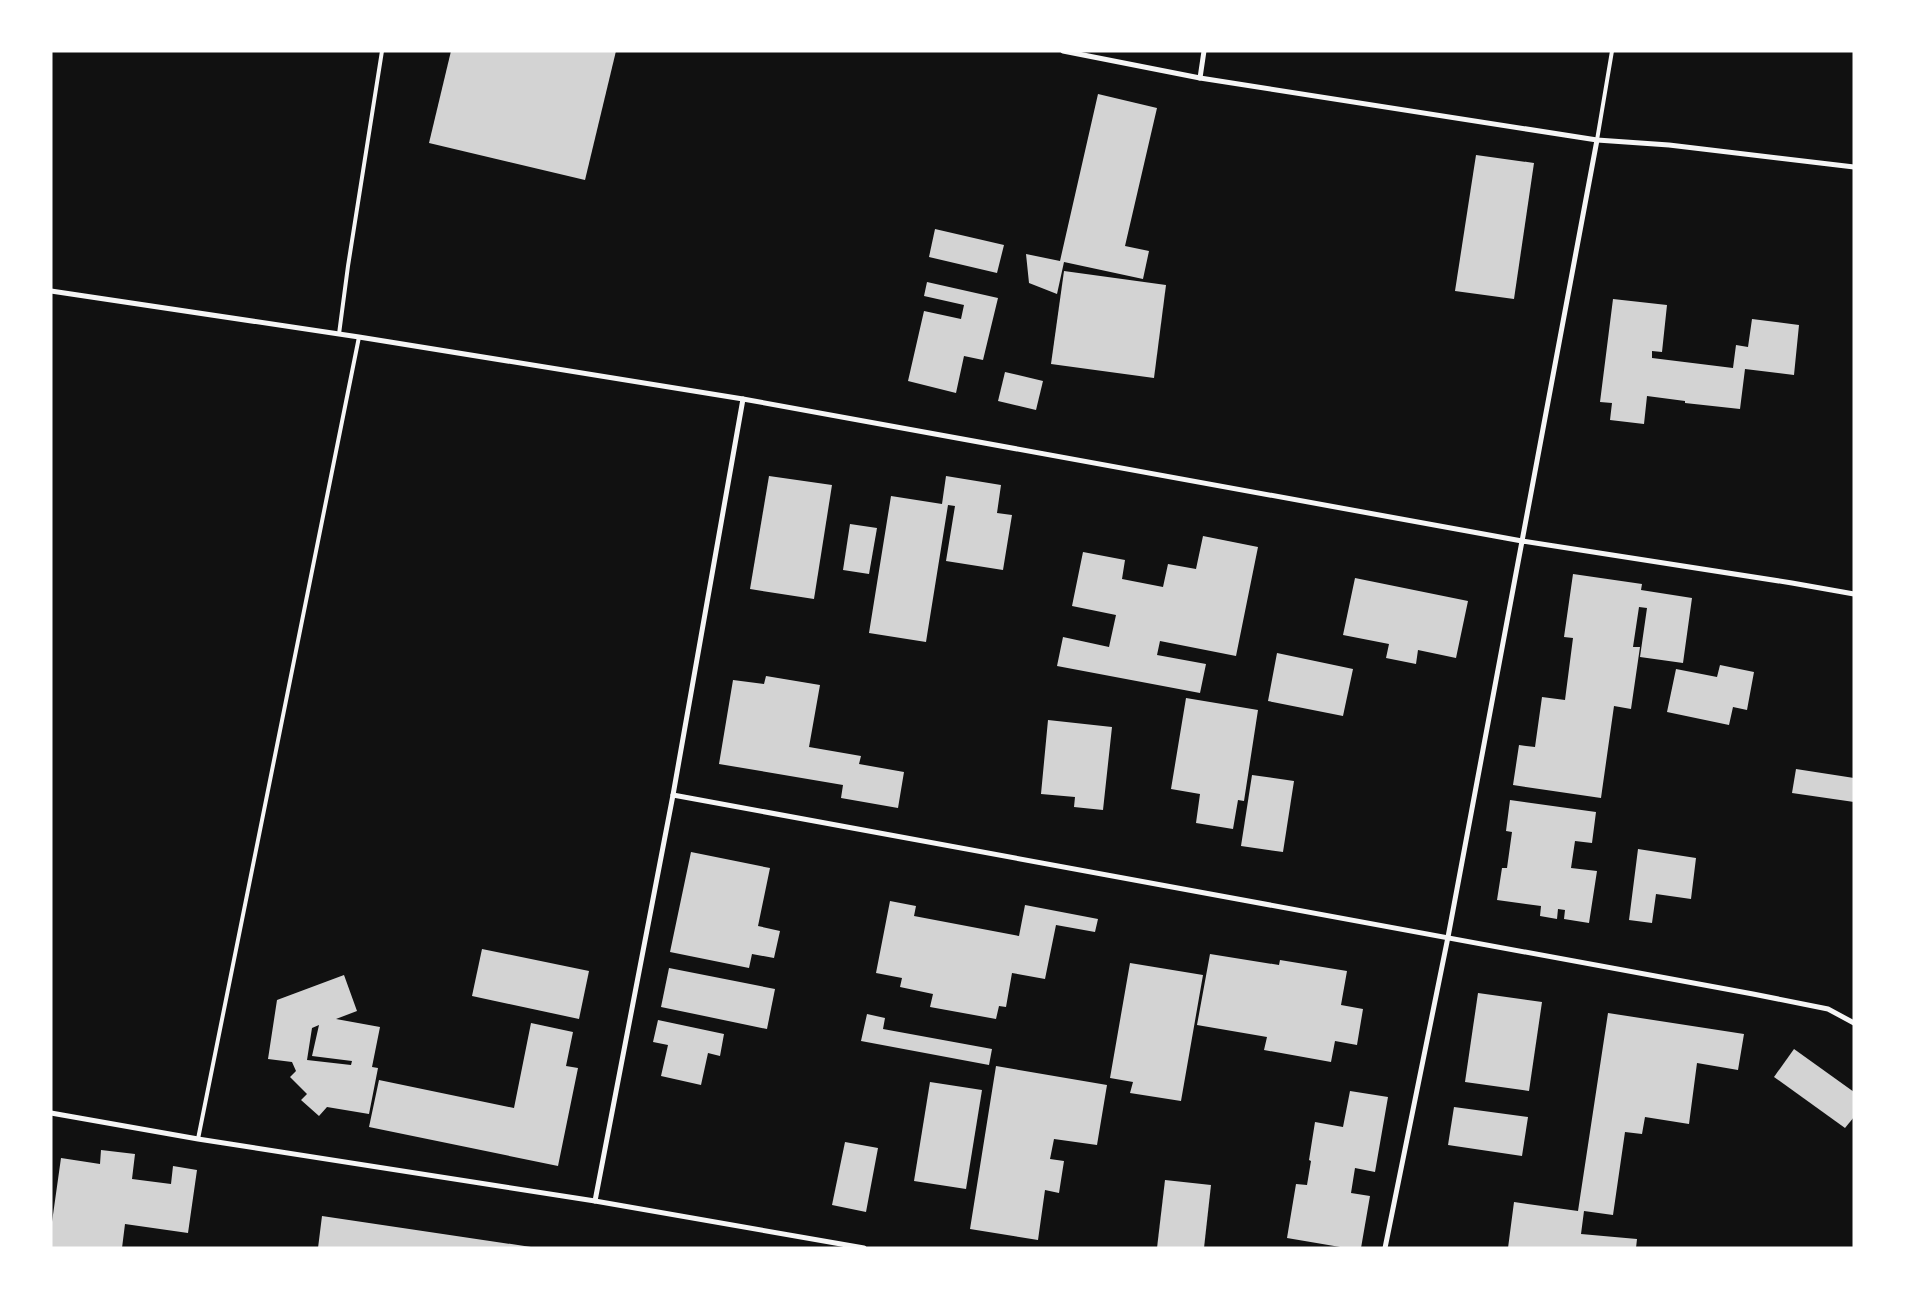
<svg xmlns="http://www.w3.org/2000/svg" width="1905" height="1299" font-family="'Golos Text',sans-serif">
  <rect width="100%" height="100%" fill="#111"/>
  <!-- building -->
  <g fill="#d3d3d3" fill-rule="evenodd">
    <polygon points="451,51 616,51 585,180 429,143"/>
    <polygon points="1098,94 1157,108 1125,246 1149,251 1143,279 1064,262 1057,294 1029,283 1026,254 1060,261"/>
    <polygon points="1476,155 1534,163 1514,299 1455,291"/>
    <polygon points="935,229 1004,245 997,273 929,257"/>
    <polygon points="1064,271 1166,285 1154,378 1051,364"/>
    <polygon points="927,282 998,298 983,360 964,356 956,393 908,381 924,311 961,319 964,305 924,296"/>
    <polygon points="1613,299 1667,305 1662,352 1652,351 1652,358 1733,368 1736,345 1748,347 1752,319 1799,325 1794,375 1745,369 1740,409 1685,403 1685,401 1647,396 1644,424 1610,420 1612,403 1600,402"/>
    <polygon points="1005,372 1043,381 1036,410 998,401"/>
    <polygon points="769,476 832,485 814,599 750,589"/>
    <polygon points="946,476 1001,485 997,513 1012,515 1003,570 946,561 955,506 948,505 926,642 869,633 891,496 942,504"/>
    <polygon points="850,524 877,528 869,574 843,570"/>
    <polygon points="1203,536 1258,547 1236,656 1160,641 1157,655 1206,664 1200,693 1057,666 1063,637 1109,647 1116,615 1072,606 1083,552 1125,560 1122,579 1163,587 1168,564 1196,569"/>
    <polygon points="1573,574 1642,584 1641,590 1692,598 1683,663 1640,657 1647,608 1639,607 1633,647 1640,647 1631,709 1614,706 1601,798 1513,785 1519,745 1535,747 1542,697 1565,700 1573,638 1564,637"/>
    <polygon points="1355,578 1468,601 1456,658 1418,650 1416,664 1386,658 1389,644 1343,635"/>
    <polygon points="1277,653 1353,669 1343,716 1268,701"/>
    <polygon points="1720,665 1754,672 1747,710 1733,707 1729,725 1667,712 1676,669 1717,677"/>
    <polygon points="766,676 820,685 809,747 861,756 859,764 904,772 898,808 841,798 843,785 719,764 733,680 764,684"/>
    <polygon points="1186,698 1258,710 1244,801 1238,800 1233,829 1196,823 1200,794 1171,789"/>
    <polygon points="1048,720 1112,727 1103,810 1074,807 1075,797 1041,794"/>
    <polygon points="1796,769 1854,778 1854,802 1792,793"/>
    <polygon points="1252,775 1294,781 1283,852 1241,846"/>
    <polygon points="1510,800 1596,812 1592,843 1575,841 1571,868 1597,871 1589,923 1564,919 1565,910 1558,909 1557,919 1540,916 1541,906 1497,900 1502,868 1507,868 1512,832 1506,831"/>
    <polygon points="1638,849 1696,858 1691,899 1656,894 1652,923 1629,920"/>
    <polygon points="691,852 770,868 758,926 780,931 774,958 752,954 749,968 670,952"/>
    <polygon points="890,901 916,906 914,916 1019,936 1025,905 1098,919 1095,932 1056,925 1045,979 1012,973 1006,1007 999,1006 996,1019 930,1007 933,994 900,987 902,978 876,973"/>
    <polygon points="482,949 589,971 579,1019 472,996"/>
    <polygon points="1210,954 1279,965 1280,960 1347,971 1341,1005 1363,1009 1357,1045 1335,1041 1331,1062 1264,1050 1267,1037 1197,1025"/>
    <polygon points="1130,963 1203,975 1181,1101 1130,1093 1133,1082 1110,1078"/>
    <polygon points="669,968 775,989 767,1029 661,1007"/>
    <path d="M344,975L357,1011L336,1019L380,1027L372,1067L378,1068L369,1114L327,1107L319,1116L301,1100L307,1094L290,1077L296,1071L292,1062L268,1059L277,1000ZM319,1025L312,1056L352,1061L351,1065L307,1060L312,1028Z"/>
    <polygon points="1478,993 1542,1002 1529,1091 1465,1082"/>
    <polygon points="1608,1013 1744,1034 1738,1070 1697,1063 1689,1124 1645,1117 1642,1134 1625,1132 1613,1215 1584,1211 1581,1234 1637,1239 1636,1248 1508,1248 1514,1202 1578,1211"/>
    <polygon points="867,1014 885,1018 883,1029 992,1049 989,1065 861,1041"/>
    <polygon points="658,1020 724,1034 720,1056 708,1053 701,1085 661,1076 668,1045 653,1042"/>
    <polygon points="531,1023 573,1032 566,1066 578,1068 558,1166 369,1127 379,1080 514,1108"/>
    <polygon points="1794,1049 1854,1092 1854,1117 1845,1128 1774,1077"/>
    <polygon points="996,1066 1107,1085 1097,1145 1054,1139 1050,1159 1064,1161 1059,1193 1045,1190 1038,1240 970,1229"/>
    <polygon points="930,1082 982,1090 966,1189 914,1181"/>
    <polygon points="1350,1091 1388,1097 1375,1172 1355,1168 1351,1193 1370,1196 1361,1248 1346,1248 1287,1238 1296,1184 1307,1185 1311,1161 1309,1160 1315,1122 1343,1127"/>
    <polygon points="1454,1107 1528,1117 1522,1156 1448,1145"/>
    <polygon points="845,1142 878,1148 866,1212 832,1205"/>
    <polygon points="101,1150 135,1154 132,1179 171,1184 173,1166 197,1170 188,1233 125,1224 122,1248 51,1248 51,1229 61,1158 100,1164"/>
    <polygon points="1165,1180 1211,1185 1204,1248 1157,1248"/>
    <polygon points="322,1216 531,1247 531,1248 318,1248"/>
  </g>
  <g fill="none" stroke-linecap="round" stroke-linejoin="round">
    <!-- service -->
    <g stroke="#f5f5f5" stroke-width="4">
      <polyline points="1597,140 1612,51"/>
      <polyline points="339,334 348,266 382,51"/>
      <polyline points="198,1139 359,337"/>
    </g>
    <!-- minor -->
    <g stroke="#f5f5f5" stroke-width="5">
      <polyline points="1063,51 1200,78 1597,140 1669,145 1854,167"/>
      <polyline points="1200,78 1204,51"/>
      <polyline points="51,291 359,337 743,399 1522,541 1792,583 1854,594"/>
      <polyline points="673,795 1753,994 1828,1009 1854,1023"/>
      <polyline points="51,1113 198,1139 595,1201 864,1248"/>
      <polyline points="595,1201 673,795 743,399"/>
      <polyline points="1385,1248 1448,937 1597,140"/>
    </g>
  </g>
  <!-- border -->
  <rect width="1905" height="1299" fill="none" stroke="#ffffff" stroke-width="105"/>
</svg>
